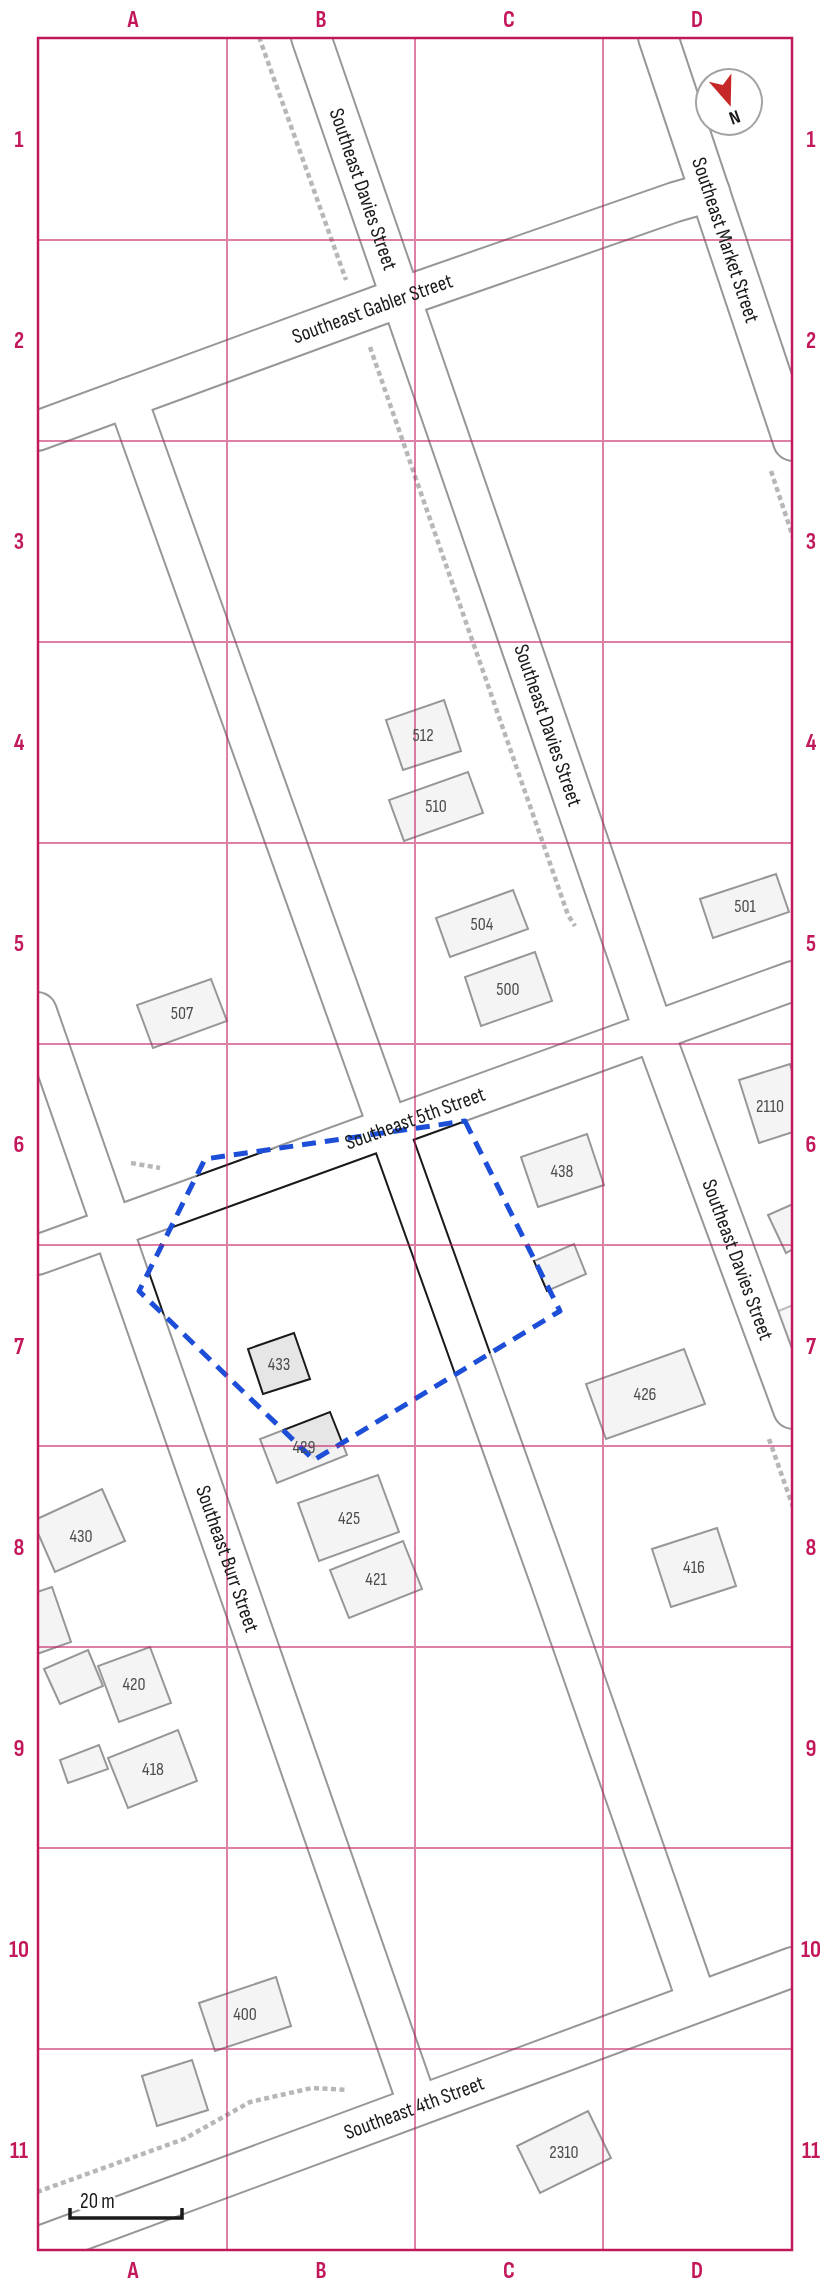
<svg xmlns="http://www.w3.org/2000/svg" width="830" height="2289" font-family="'Sofia Sans Condensed',sans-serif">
  <rect width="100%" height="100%" fill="#fff"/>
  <!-- built -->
  <polygon fill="#ededed" stroke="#6a6a6a" stroke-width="2" points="793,1305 793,1359 776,1312"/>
  <!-- building -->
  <g fill="#e6e6e6" stroke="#1a1a1a" stroke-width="2">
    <polygon points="444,700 461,751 403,770 386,720"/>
    <polygon points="468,772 483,813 404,841 389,800"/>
    <polygon points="776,874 789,912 713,938 700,899"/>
    <polygon points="513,890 528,929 450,957 436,918"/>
    <polygon points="535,952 552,1001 481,1026 465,977"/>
    <polygon points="211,979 227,1021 153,1048 137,1005"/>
    <polygon points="790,1064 793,1075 793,1132 759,1143 739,1080"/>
    <polygon points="587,1134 604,1185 538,1207 521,1157"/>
    <polygon points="793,1204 793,1249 786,1253 768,1215"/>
    <polygon points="574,1244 586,1274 547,1291 534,1261"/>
    <polygon points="294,1333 310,1379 263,1394 248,1349"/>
    <polygon points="684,1349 705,1404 606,1439 586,1384"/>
    <polygon points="330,1412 347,1455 277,1483 260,1439"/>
    <polygon points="378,1475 399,1532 319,1561 298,1503"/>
    <polygon points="102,1489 125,1541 55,1572 37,1531 37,1519"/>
    <polygon points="717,1528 736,1586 671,1607 652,1549"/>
    <polygon points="403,1541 422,1589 349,1618 330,1570"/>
    <polygon points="52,1587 71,1642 37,1654 37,1592"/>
    <polygon points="150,1647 171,1703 119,1722 98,1666"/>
    <polygon points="88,1650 103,1686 60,1704 44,1669"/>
    <polygon points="178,1730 197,1781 128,1808 108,1758"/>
    <polygon points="99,1745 108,1769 68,1783 60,1760"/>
    <polygon points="276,1977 291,2026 215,2051 199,2003"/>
    <polygon points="192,2060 208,2110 157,2126 142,2076"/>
    <polygon points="588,2111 611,2158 540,2193 517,2146"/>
  </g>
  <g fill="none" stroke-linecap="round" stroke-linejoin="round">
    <!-- minor casing -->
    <g stroke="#1a1a1a" stroke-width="42">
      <g id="minor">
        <path id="s1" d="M311,37L654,1032L793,1409"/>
        <path id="s2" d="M658,37L793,441"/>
        <polyline points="127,398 550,1580 697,2001"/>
        <path id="s3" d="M37,431L402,297L675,202L710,192"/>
        <path id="s4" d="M37,1012L418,2105"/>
        <path id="s5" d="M37,1255L793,981"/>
        <path id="s6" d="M37,2247L793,1967"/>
      </g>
    </g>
    <!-- path -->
    <g stroke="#5f5f5f" stroke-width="4.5" stroke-dasharray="5 3.5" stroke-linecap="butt">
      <polyline points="259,37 346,280"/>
      <polyline points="370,347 568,915 575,926"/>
      <polyline points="771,471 793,537"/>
      <polyline points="131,1163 160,1168"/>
      <polyline points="769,1439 793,1507"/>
      <polyline points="37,2192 184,2139 250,2102 312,2088 348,2090"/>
    </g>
    <!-- minor -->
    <use href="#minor" stroke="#fff" stroke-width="38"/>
  </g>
  <!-- marked area -->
  <path d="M0 0H830V2289H0ZM465,1121L560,1311L314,1460L139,1291L205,1159Z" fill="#fff" fill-opacity=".55" fill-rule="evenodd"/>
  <path fill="none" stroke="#1d4ed8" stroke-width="5" stroke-dasharray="14 9" stroke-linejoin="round" d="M465,1121L560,1311L314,1460L139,1291L205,1159Z"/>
  <!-- grid -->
  <path fill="none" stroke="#c2185b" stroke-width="2" stroke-opacity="0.55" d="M227,37V2252M415,37V2252M603,37V2252M37,240H793M37,441H793M37,642H793M37,843H793M37,1044H793M37,1245H793M37,1446H793M37,1647H793M37,1848H793M37,2049H793"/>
  <g text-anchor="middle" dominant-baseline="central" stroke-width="5" stroke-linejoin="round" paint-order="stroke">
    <!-- number labels -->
    <g font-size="18" fill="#4d4d4d">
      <text x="423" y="735">512</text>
      <text x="436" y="806">510</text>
      <text x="745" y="906">501</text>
      <text x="482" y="924">504</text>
      <text x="508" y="989">500</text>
      <text x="182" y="1013">507</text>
      <text x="770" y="1106">2110</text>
      <text x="562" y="1171">438</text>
      <text x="279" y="1364">433</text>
      <text x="645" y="1394">426</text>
      <text x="304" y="1447">429</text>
      <text x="349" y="1518">425</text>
      <text x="81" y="1536">430</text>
      <text x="694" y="1567">416</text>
      <text x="376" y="1579">421</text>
      <text x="134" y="1684">420</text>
      <text x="153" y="1769">418</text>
      <text x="245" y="2014">400</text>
      <text x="564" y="2152">2310</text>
    </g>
    <!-- street labels -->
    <g font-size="21" fill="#1a1a1a" stroke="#fff">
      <text stroke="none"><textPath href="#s1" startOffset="161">Southeast Davies Street</textPath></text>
      <text stroke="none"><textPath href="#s2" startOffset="214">Southeast Market Street</textPath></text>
      <text stroke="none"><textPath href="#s3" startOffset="357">Southeast Gabler Street</textPath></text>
      <text stroke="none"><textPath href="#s1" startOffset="728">Southeast Davies Street</textPath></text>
      <text stroke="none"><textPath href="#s5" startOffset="402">Southeast 5th Street</textPath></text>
      <text stroke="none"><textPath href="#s1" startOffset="1295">Southeast Davies Street</textPath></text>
      <text stroke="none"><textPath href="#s4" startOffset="579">Southeast Burr Street</textPath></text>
      <text stroke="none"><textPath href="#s6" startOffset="402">Southeast 4th Street</textPath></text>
    </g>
  </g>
  <!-- border -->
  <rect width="830" height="2289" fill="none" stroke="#ffffff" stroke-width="77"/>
  <!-- north arrow -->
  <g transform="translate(729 102) rotate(160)"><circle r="33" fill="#ffffff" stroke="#a3a3a3" stroke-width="2"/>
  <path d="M0-5L12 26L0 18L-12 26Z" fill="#c62828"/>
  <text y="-10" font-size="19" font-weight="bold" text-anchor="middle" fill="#1a1a1a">N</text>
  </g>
  <!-- scale -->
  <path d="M70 2208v10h112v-10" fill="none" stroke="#1a1a1a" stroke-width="3.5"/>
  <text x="80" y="2208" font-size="21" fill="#1a1a1a" stroke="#ffffff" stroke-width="5" paint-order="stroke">20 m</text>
  <rect x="38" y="38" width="754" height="2212" fill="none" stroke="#c2185b" stroke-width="2.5"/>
  <g font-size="23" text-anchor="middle" font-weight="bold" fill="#c2185b">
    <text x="133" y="27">A</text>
    <text x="321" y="27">B</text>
    <text x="509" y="27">C</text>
    <text x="697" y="27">D</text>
    <text x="19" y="147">1</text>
    <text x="811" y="147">1</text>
    <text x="19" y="348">2</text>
    <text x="811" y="348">2</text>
    <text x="19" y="549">3</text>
    <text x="811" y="549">3</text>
    <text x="19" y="750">4</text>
    <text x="811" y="750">4</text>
    <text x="19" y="951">5</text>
    <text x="811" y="951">5</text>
    <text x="19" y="1152">6</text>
    <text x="811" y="1152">6</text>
    <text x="19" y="1354">7</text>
    <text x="811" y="1354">7</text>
    <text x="19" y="1555">8</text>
    <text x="811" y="1555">8</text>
    <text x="19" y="1756">9</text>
    <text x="811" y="1756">9</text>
    <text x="19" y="1957">10</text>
    <text x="811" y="1957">10</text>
    <text x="19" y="2158">11</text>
    <text x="811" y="2158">11</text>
    <text x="133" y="2278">A</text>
    <text x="321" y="2278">B</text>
    <text x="509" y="2278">C</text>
    <text x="697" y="2278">D</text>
  </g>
</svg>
